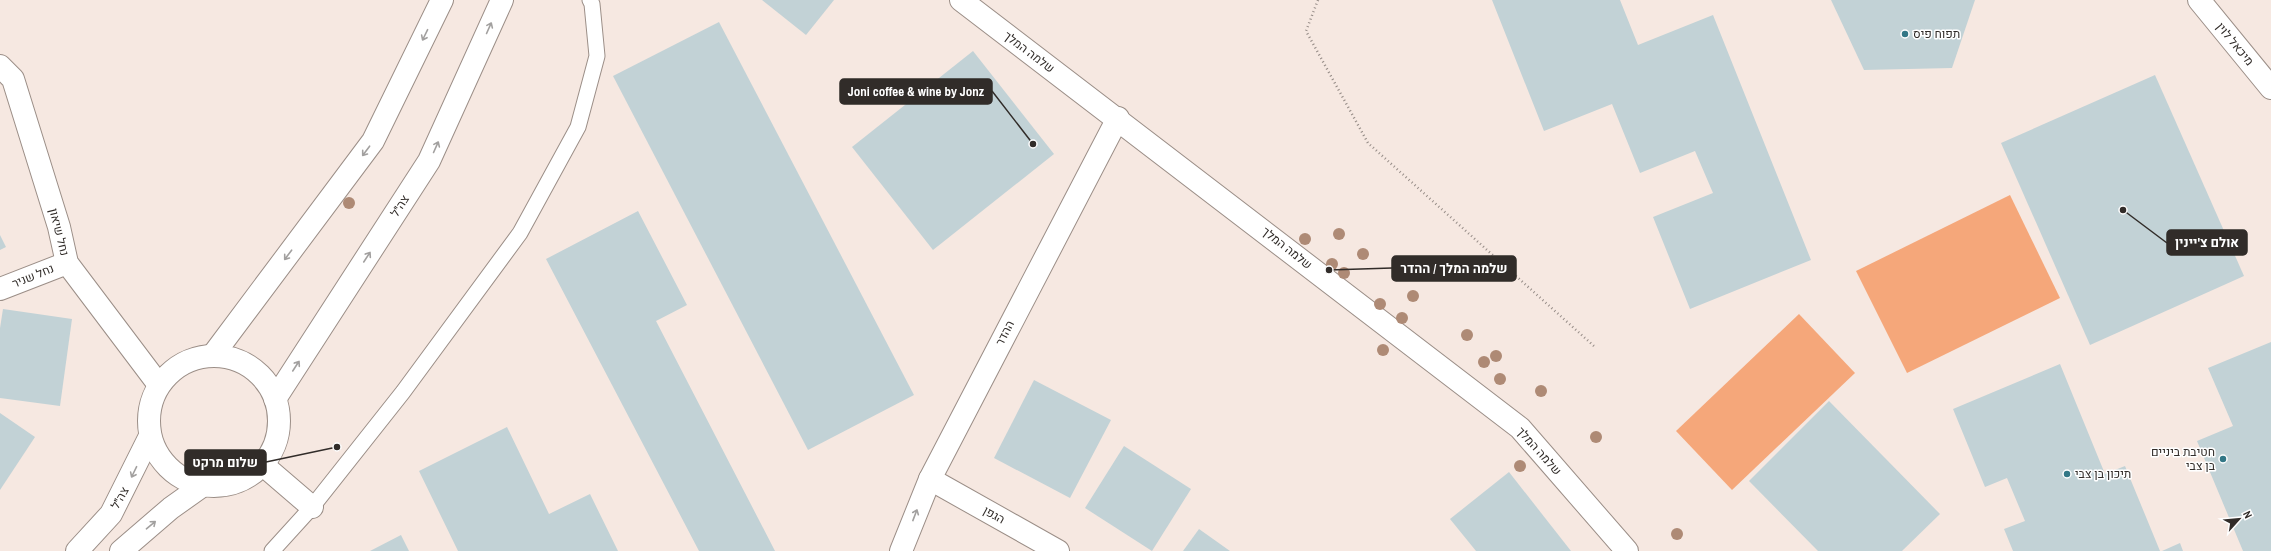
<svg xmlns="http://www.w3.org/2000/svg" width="2271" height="551" font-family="'Archivo Narrow',Heebo,sans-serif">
  <rect width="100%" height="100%" fill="#f6e8e1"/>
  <!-- green -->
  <g fill="#f5a77a">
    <polygon points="2010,195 2060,298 1907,373 1856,271"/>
    <polygon points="1799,314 1855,373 1732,490 1676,431"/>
  </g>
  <!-- building -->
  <g fill="#c2d2d6">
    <polygon points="762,0 834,0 806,35"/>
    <polygon points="1492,0 1620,0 1638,45 1713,15 1811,260 1690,309 1653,217 1713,193 1695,151 1640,173 1612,104 1544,131"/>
    <polygon points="1831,0 1975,0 1952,68 1864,70"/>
    <polygon points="719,22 914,395 808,450 613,76"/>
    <polygon points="973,51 1054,154 933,250 852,147"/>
    <polygon points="2155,75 2244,276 2090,345 2001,143"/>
    <polygon points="638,211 687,305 656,321 775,551 699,551 546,259"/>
    <polygon points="0,235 6,247 0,250"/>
    <polygon points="3,309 72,319 60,406 0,398 0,328"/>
    <polygon points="2271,342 2271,551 2243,551 2197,441 2233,426 2208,368"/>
    <polygon points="2060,364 2105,474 2125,466 2160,551 2013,551 2004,529 2025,521 2007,478 1985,487 1953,409"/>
    <polygon points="1034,380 1111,420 1070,498 994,458"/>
    <polygon points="1829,401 1940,514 1902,551 1818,551 1749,481"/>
    <polygon points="0,413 35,437 0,490"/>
    <polygon points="507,427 549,514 590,494 618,551 458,551 419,471"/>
    <polygon points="1124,446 1191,489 1152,551 1085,508"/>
    <polygon points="1509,472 1571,551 1476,551 1450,519"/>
    <polygon points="1199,529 1230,551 1183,551"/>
    <polygon points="401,535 409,551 370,551"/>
    <polygon points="2180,543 2183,551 2162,551"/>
  </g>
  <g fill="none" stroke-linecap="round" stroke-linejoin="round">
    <!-- lane casing -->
    <g stroke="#9b8e87" stroke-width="17">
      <polyline id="lane" points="272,551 312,507 403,392 520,233 578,127 597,56 592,4 590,0"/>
    </g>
    <!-- street casing -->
    <g stroke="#9b8e87" stroke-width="24">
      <g id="street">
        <polyline points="2199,0 2271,88"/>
        <polyline points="0,66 13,79 59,227 67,263 159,385"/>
        <polyline points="0,289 67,263"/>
        <polyline points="263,465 312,507"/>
        <polyline points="930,479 1058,551"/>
        <polyline points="901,551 930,479 1118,118"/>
      </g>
    </g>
    <!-- secondary casing -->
    <g stroke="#9b8e87" stroke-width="24">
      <g id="secondary">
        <polyline points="961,0 1520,428 1627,551"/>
        <polyline points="213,355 373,141 442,0"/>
        <circle cx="214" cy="421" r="65"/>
        <polyline points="275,399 429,161 502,0"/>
        <polyline points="77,551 111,514 150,436"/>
        <polyline points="121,551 171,508 202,486"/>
      </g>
    </g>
    <!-- path -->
    <polyline stroke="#978d88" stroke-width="2.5" stroke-dasharray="1 3" stroke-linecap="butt" points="1318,0 1306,31 1368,143 1595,347"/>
    <!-- lane -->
    <use href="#lane" stroke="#fff" stroke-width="15"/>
    <!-- street -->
    <use href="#street" stroke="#fff" stroke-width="22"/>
    <!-- secondary -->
    <use href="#secondary" stroke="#fff" stroke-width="22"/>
  </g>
  <!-- trees -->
  <g fill="#ae8a75">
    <circle cx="349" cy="203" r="6"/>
    <circle cx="1339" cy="234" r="6"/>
    <circle cx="1305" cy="239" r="6"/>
    <circle cx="1363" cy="254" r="6"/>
    <circle cx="1332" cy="264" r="6"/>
    <circle cx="1344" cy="273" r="6"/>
    <circle cx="1413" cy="296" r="6"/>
    <circle cx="1380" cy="304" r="6"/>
    <circle cx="1402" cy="318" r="6"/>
    <circle cx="1467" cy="335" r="6"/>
    <circle cx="1383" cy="350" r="6"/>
    <circle cx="1496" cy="356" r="6"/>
    <circle cx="1484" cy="362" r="6"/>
    <circle cx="1500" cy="379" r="6"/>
    <circle cx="1541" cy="391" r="6"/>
    <circle cx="1596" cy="437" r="6"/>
    <circle cx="1520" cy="466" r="6"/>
    <circle cx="1677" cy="534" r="6"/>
  </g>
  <!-- one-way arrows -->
  <defs><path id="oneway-shaft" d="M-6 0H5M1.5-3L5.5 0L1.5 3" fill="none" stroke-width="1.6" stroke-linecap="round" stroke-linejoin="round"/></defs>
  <g stroke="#a2a09f">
    <use href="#oneway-shaft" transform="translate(489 28) rotate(-66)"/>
    <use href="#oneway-shaft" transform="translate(425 35) rotate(116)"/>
    <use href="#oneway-shaft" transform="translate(436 147) rotate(-66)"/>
    <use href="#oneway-shaft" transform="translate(366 151) rotate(127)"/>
    <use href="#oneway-shaft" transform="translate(288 255) rotate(127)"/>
    <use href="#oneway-shaft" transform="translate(367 257) rotate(-57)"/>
    <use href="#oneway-shaft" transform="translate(296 366) rotate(-57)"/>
    <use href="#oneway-shaft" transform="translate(134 472) rotate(116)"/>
    <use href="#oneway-shaft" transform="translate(915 515) rotate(-69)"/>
    <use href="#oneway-shaft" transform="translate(151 525) rotate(-40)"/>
  </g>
  <!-- markers -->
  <g fill="#327786" stroke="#fff" stroke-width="1.5">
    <circle cx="1905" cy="34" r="4"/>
    <circle cx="2223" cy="459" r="4"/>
    <circle cx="2067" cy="474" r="4"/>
  </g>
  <g text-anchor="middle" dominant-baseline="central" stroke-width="3" stroke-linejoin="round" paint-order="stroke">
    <!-- poi labels -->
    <g font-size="12" fill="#312c29" stroke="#fff" text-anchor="start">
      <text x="1913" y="34">תפוח פיס</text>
      <text x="2215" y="452" text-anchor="end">חטיבת ביניים<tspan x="2215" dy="14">בן צבי</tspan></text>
      <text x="2075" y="474">תיכון בן צבי</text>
    </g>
    <!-- street labels -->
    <g font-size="12" fill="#312c29" stroke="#fff">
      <text transform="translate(2235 44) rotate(51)">מיכאל לוין</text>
      <text transform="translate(1029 52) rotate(37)">שלמה המלך</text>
      <text transform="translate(400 206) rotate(-57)">צה"ל</text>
      <text transform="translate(59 232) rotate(76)">נחל שיאון</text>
      <text transform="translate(1287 248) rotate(38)">שלמה המלך</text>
      <text transform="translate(33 276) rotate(-22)">נחל שניר</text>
      <text transform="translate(1005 333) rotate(-63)">ההדר</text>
      <text transform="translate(1539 451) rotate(48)">שלמה המלך</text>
      <text transform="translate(120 498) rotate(-61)">צה"ל</text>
      <text transform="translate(994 515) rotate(29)">הגפן</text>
    </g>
  </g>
  <!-- callouts -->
  <path fill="none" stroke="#312c29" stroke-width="1.5" d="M1033 144L992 91M2123 210L2167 243M1329 270L1392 268M337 447L266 462"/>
  <g fill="#312c29" stroke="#fff" stroke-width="1.5">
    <circle cx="1033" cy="144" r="4"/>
    <circle cx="2123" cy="210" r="4"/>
    <circle cx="1329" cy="270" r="4"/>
    <circle cx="337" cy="447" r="4"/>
  </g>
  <g fill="#312c29" stroke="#312c29" stroke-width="1.5">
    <rect x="840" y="79" width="152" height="25" rx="4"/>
    <rect x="2167" y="230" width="80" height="25" rx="4"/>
    <rect x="1392" y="256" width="124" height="25" rx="4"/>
    <rect x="185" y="450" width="81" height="25" rx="4"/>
  </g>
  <g font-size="13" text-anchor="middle" font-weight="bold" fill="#fff">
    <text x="916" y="96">Joni coffee &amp; wine by Jonz</text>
    <text x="2207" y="247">אולם צ'יינין</text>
    <text x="1454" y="273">שלמה המלך / ההדר</text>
    <text x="225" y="467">שלום מרקט</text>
  </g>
  <!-- north arrow -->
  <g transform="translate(2239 519) rotate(63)" stroke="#ffffff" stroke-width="3" paint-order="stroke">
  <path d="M0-3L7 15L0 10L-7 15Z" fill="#312c29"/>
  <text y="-6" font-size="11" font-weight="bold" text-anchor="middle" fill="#312c29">N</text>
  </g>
</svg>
